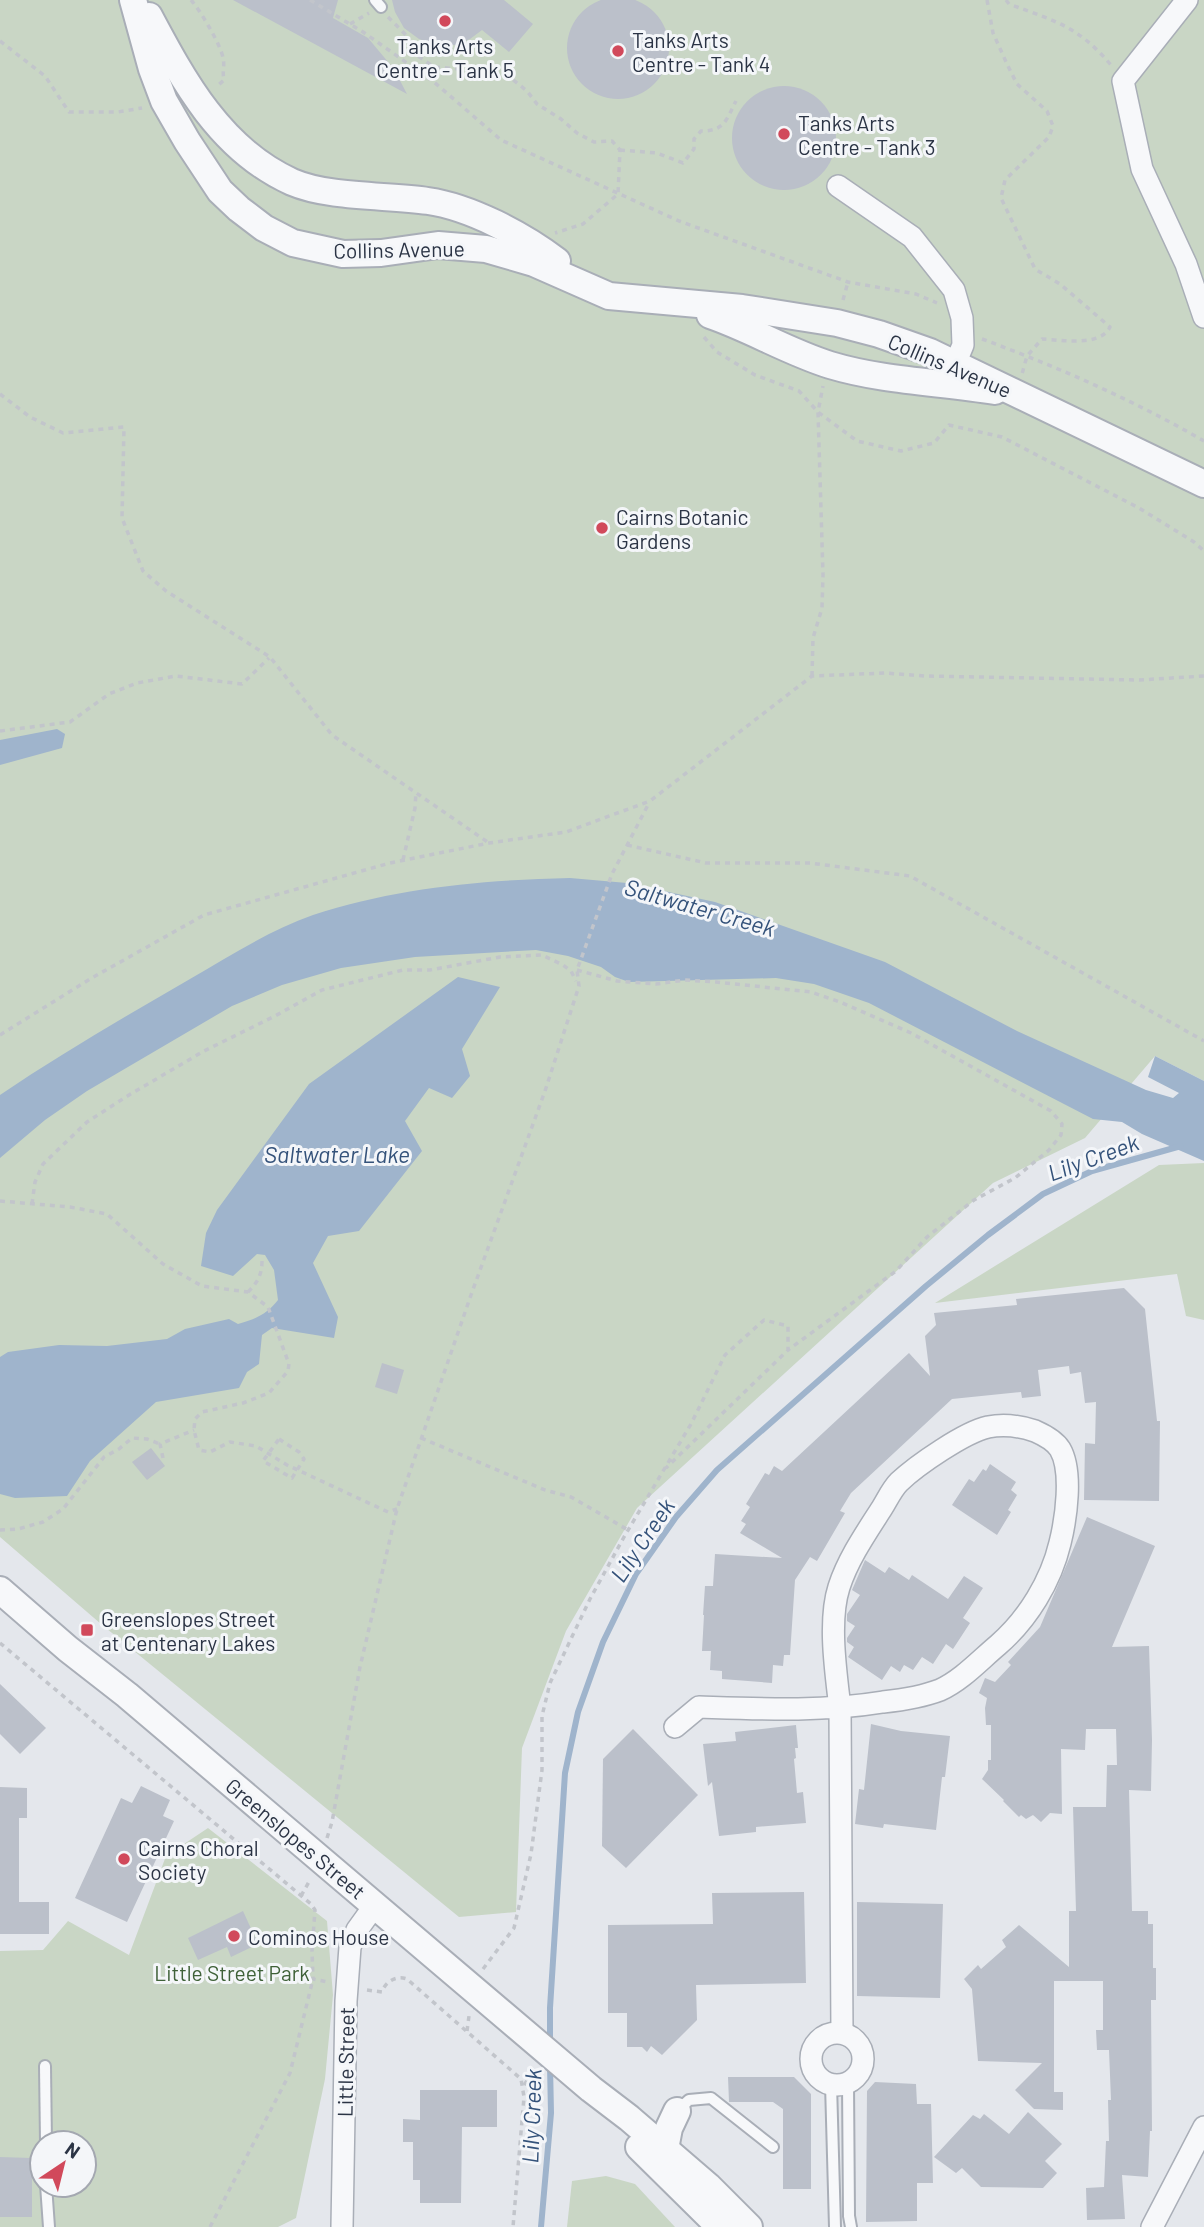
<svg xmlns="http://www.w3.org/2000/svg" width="1204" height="2227" font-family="Barlow,sans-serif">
  <rect width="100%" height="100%" fill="#e4e7ec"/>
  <!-- green -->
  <g fill="#c9d6c5" fill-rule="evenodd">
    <polygon points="0,0 1204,0 1204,1081 1155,1056 1085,1138 993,1183 637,1508 566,1631 522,1748 516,1912 459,1917 101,1624 0,1537"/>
    <polygon points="1204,1163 1204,1320 1186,1316 1177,1274 935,1303 1159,1165"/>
    <path d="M208,1828L327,1921L333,1995L325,2079L296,2218L278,2227H0V1951L43,1950L68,1921L129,1955L166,1856ZM42,2143H84V2185H42Z"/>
    <polygon points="606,2176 635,2184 675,2227 567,2227 572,2181"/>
  </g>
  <!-- water -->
  <g fill="#9fb4cc">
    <polygon points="57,729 65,734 62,748 0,765 0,740"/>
    <path d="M570,878L627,883L715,902L885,962L1017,1031L1146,1090L1173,1098L1179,1093L1148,1077L1155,1056L1204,1081V1161L1142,1134L1122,1122L1093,1119L869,1003L814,984L776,978L629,982L615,977L601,967L568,956L536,950L415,957L341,968L282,985L232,1006L87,1091L45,1120L0,1158V1095C62,1053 126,1016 190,979C230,956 270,930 313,915C395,888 483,880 570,878Z"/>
    <path d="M458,977L500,987L462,1049L470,1076L452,1098L429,1088L405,1121L422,1151L359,1231L328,1236L313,1263L338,1317L334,1338L272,1328L262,1335L259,1364L247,1372L239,1388L156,1402L90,1461L67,1496L15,1498L0,1494V1357L8,1352L59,1345L107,1346L167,1339L185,1329L229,1319L238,1324C256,1319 267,1314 278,1300L274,1270L265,1255L257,1254L233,1276L201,1266L206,1233L217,1210L309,1084Z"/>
  </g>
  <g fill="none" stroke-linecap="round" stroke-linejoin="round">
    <!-- stream -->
    <g stroke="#9fb4cc" stroke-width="6">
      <polyline points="550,2043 550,2008 565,1773 578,1712 603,1642 636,1574 676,1517 717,1470 926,1286 988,1235 1043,1194 1092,1171 1181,1146"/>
      <polyline points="541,2227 551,2113 550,2065"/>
    </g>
  </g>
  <!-- building -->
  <g fill="#bbc0ca">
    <circle cx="618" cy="48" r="51"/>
    <polygon points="233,0 338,0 333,18 368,38 394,69 407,94"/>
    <polygon points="392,0 504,0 533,24 509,52 482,30 470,39 455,45 436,45 419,39 404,28 395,12"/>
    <circle cx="784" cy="138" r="52"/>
    <polygon points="1124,1288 1145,1309 1157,1421 1160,1421 1159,1501 1084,1500 1085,1443 1095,1444 1096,1402 1085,1403 1081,1372 1070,1374 1069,1366 1038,1370 1041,1396 1022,1398 1021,1392 952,1399 851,1493 840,1511 845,1513 817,1561 810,1557 795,1580 790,1655 784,1655 783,1666 773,1665 772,1683 722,1679 722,1671 710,1670 711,1651 702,1651 704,1615 703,1615 705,1586 713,1586 715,1554 782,1558 740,1533 746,1524 741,1521 750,1507 746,1504 765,1473 769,1475 774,1466 782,1471 909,1353 930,1376 925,1336 936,1325 934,1313 1017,1305 1016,1299"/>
    <polygon points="382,1363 404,1370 397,1394 375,1387"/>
    <polygon points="151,1448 165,1466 147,1480 132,1462"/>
    <polygon points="990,1464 1016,1482 1011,1490 1017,1495 1008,1510 1011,1512 997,1535 952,1505 969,1479 974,1482 983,1469 986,1471"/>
    <polygon points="1087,1517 1155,1546 1112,1647 1149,1646 1152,1740 1151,1791 1129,1790 1132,1911 1148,1911 1148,1924 1153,1924 1153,1968 1156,1968 1156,2000 1151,2000 1152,2131 1150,2131 1148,2177 1122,2175 1125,2219 1087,2220 1086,2188 1104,2187 1106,2141 1109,2141 1108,2100 1111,2100 1109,2050 1097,2050 1096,2030 1103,2030 1103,1981 1054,1981 1054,2092 1063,2092 1063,2110 1034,2109 1015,2090 1042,2063 978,2061 972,1989 964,1979 978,1965 981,1969 1006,1947 1002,1940 1019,1925 1069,1967 1069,1911 1076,1911 1073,1807 1106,1807 1107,1765 1117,1765 1116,1729 1086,1729 1085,1750 1061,1749 1062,1814 1050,1813 1041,1822 1033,1815 1026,1819 1021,1815 1019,1817 1003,1801 1004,1800 982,1779 988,1770 988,1760 991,1760 991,1725 986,1725 985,1708 987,1698 979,1693 985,1678 995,1682 1011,1665 1008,1662 1040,1627"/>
    <polygon points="865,1560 885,1573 889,1567 909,1580 912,1575 948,1599 964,1576 983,1588 963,1618 970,1623 953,1649 946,1644 933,1664 922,1657 913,1670 904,1665 900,1672 891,1666 882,1680 848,1657 854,1647 847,1642 847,1638 855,1626 847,1621 847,1614 860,1595 852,1590"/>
    <polygon points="0,1684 46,1728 20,1754 0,1734"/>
    <polygon points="871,1724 901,1731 950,1736 945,1777 942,1777 936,1830 884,1824 883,1828 855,1824 859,1789 864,1790"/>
    <polygon points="796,1725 798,1748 795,1748 796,1758 794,1759 797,1793 803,1792 806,1823 756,1827 756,1832 719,1836 712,1782 708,1786 703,1744 736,1741 735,1732"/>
    <polygon points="633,1729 698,1795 626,1868 602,1846 603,1759"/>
    <polygon points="141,1786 170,1800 163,1816 174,1821 127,1922 75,1898 121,1798 132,1803"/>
    <polygon points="0,1787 27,1788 27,1818 19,1818 19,1902 49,1902 49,1934 0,1934"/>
    <polygon points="804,1892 806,1983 696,1985 697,2020 662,2055 651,2046 647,2052 642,2047 627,2047 627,2013 608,2013 608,1925 713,1924 712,1893"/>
    <polygon points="857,1902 943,1904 940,1998 857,1996"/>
    <polygon points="243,1911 258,1944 231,1957 227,1947 198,1960 188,1938"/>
    <polygon points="728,2077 794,2077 811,2094 811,2189 783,2189 783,2109 773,2102 729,2102"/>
    <polygon points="875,2082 916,2084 917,2104 931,2104 933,2183 917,2183 917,2221 866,2222 867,2091"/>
    <polygon points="420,2090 497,2090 497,2127 462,2127 461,2203 420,2203 420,2180 413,2180 413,2142 403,2142 403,2119 420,2120"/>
    <polygon points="1028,2112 1062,2144 1045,2161 1057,2173 1043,2188 981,2187 962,2168 956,2173 934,2157 973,2115 980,2119 984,2114 1009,2134"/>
    <polygon points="0,2157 32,2158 32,2217 0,2217"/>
  </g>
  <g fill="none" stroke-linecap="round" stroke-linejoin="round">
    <!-- service casing -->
    <g stroke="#a9aeb7" stroke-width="14">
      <g id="service">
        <polyline points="375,0 381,7"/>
        <polyline points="45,2066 46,2143"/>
        <polyline points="848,2083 849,2216 851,2227"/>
        <polyline points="831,2084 835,2227"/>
        <polyline points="677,2111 689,2100 711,2098 773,2147"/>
        <polyline points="46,2185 49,2227"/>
      </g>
    </g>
    <!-- minor casing -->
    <g stroke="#a9aeb7" stroke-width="24">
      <g id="minor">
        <polyline points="1187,0 1123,81 1142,169 1186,264 1204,317"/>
        <polyline points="838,186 912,237 954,290 962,318 963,345 955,364"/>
        <path d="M675,1727L699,1707C761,1709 822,1712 883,1702C902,1700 922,1697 940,1690C962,1680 980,1660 998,1645C1028,1619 1051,1581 1060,1543C1066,1519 1073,1471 1060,1449C1055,1441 1044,1435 1035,1431C1020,1426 1004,1424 988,1427C965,1432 917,1465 899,1482C892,1489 887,1500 882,1508C866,1533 848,1559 839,1587C828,1621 836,1673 840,1708L842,2033"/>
        <circle cx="837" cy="2059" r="26"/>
        <polyline points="342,2227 346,2001 350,1947 357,1930 375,1905"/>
        <polyline points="1152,2227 1204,2127"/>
      </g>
    </g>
    <!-- tertiary casing -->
    <g stroke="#a9aeb7" stroke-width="30">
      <g id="tertiary">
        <polyline points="133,0 152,69 164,101 187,141 220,191 239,209 264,228 293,243 343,254 381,253 438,245 486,249 534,263 609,296 742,308 837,323 879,334 930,352 1204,484"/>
        <path d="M149,16C184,82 221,150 292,182C329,198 387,195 428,201C470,207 523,235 557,261"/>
        <path d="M710,315C751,329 788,352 830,365C883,381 940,382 995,391"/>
        <polyline points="0,1590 68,1649 127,1695 591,2089 629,2118 708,2186 749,2227"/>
        <polyline points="639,2147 720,2227"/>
        <polyline points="672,2160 665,2149 669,2128 677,2111"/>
      </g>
    </g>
    <!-- path -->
    <g stroke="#c2c5cb" stroke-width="3.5" stroke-dasharray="5 5" stroke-linecap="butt">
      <path d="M191,0C200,10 221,45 223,58C225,66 222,72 224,80L216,87"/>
      <polyline points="310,0 363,32 434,82 501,140 679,221 848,282 916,294 937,303"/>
      <path d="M987,0L993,33L1007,64L1017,84L1047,111L1053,126L1049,137L1005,180L1001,198L1035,269L1060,284L1110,327C1101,347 1061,340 1042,339L1027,356L1022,374"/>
      <path d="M1006,0L1009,4C1055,21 1078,26 1111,65"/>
      <polyline points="388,17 406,35 418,56 434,67 486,71 512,79 527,91 537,104 561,119 577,133 594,142 612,141 620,150 618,194 583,224 555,233"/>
      <polyline points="350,24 369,13"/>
      <polyline points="0,41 45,76 69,112 118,112 142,108"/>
      <path d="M620,150L657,153L683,163L694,149V139L701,131C725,131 726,120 736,101"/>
      <polyline points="843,300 848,282"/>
      <polyline points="704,337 717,352 755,375 799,391 818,412 857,441 901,451 934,443 949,425 1002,437 1139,508 1194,542 1204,551"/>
      <path d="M982,339C1058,367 1133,400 1204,441"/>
      <polyline points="0,394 30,417 63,433 124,427 122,518 143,571 166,591 270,657 332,735 489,843"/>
      <polyline points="812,676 813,638 822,608 823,575 818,412 823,386"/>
      <polyline points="0,731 70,722 109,694 137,683 176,676 242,684 269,658"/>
      <polyline points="627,845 706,863 810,863 910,876 1204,1041"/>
      <polyline points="403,860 415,808 416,792"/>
      <polyline points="577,970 617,981 656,984 685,980 716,982 811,992 840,1002 911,1033 1051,1111 1062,1124 1061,1135 1049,1150 1015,1178 974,1200 927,1237 896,1271 788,1350"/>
      <polyline points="0,1035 90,979 204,915 390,863 489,843 566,832 650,801 812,676 885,673 925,676 1139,680 1204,676"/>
      <polyline points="0,1201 70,1207 107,1214 163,1264 202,1286 248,1292 268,1307 289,1364 288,1371 269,1393 243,1403 202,1412 195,1419 194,1430 199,1450 210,1452 230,1442 256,1446 287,1465 388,1512 397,1509"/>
      <polyline points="32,1204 35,1182 43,1164 87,1122 129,1095 204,1051 275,1016 322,990 403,970 430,970 500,957 542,955 563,965 571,971 576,981"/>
      <path d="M248,1292C257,1283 262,1275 262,1261"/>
      <polyline points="421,1438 545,1490 571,1497 628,1530"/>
      <polygon points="279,1439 299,1452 304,1459 292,1478 263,1461"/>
      <polyline points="163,1458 160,1444 194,1430"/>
      <polyline points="0,1530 18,1529 43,1522 63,1509 104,1457 119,1449 132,1438 147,1439 160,1444"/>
      <polyline points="0,1643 311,1904 315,1910 312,1951 313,1979 328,1982"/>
      <polyline points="327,1838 332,1822 360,1667 397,1509 471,1295 545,1091 579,986 577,970 612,874 649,803"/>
      <polyline points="301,1896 310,1880"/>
      <polyline points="483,1969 514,1928 531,1854 542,1770 542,1716 550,1683 590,1599 624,1537 691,1424 725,1355 764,1320 788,1326 788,1350 666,1468"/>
      <path d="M367,1990L382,1992C385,1982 396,1975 407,1979L521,2079L524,2097L513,2227"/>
      <polyline points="467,2031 469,2016"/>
      <polyline points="524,2085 535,2069"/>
      <polyline points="210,2227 290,2073 313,1979"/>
    </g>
    <!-- service -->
    <use href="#service" stroke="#f7f8fa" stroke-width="10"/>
    <!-- minor -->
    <use href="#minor" stroke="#f7f8fa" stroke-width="21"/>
    <!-- tertiary -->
    <use href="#tertiary" stroke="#f7f8fa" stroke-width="26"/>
  </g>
  <!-- markers -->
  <g fill="#d1495b" stroke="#f4f6f9" stroke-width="2.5">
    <circle cx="445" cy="21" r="7"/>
    <circle cx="618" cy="51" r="7"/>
    <circle cx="784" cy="134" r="7"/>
    <circle cx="602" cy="528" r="7"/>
    <rect x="80" y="1623" width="14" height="14" rx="3.5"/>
    <circle cx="124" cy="1859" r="7"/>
    <circle cx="234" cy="1936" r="7"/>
  </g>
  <g text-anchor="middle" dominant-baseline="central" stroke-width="6" stroke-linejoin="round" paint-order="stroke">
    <!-- poi labels -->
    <g font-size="21" fill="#2b3445" stroke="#f4f6f9" text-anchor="start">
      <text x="632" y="39">Tanks Arts<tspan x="632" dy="24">Centre - Tank 4</tspan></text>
      <text x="445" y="45" text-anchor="middle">Tanks Arts<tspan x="445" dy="24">Centre - Tank 5</tspan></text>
      <text x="798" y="122">Tanks Arts<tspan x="798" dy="24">Centre - Tank 3</tspan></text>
      <text x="616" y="516">Cairns Botanic<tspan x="616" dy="24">Gardens</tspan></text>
      <text x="101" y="1618">Greenslopes Street<tspan x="101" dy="24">at Centenary Lakes</tspan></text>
      <text x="138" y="1847">Cairns Choral<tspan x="138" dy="24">Society</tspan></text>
      <text x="248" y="1936">Cominos House</text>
    </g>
    <!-- street labels -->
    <g font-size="21" fill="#2b3445" stroke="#f4f6f9">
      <text transform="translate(399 249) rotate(-1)">Collins Avenue</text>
      <text transform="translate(950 365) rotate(23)">Collins Avenue</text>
      <text transform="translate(296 1838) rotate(40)">Greenslopes Street</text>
      <text transform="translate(345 2062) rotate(-89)">Little Street</text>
    </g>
    <!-- park labels -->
    <g font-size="21" fill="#3f6138" stroke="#f4f6f9">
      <text x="232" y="1972">Little Street Park</text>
    </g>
    <!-- water labels -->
    <g font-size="23" font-style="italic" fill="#34527a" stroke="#f4f6f9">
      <text transform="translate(700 907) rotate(16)">Saltwater Creek</text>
      <text x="337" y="1154">Saltwater Lake</text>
      <text transform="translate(1093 1157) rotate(-20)">Lily Creek</text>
      <text transform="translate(642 1540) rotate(-56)">Lily Creek</text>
      <text transform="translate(531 2116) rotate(-88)">Lily Creek</text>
    </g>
  </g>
  <!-- north arrow -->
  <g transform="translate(63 2164) rotate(35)"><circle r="33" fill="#f4f6f9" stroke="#a4a8b1" stroke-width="2"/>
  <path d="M0-5L12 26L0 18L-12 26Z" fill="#d1495b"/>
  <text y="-10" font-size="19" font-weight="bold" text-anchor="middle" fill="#2b3445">N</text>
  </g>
</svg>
